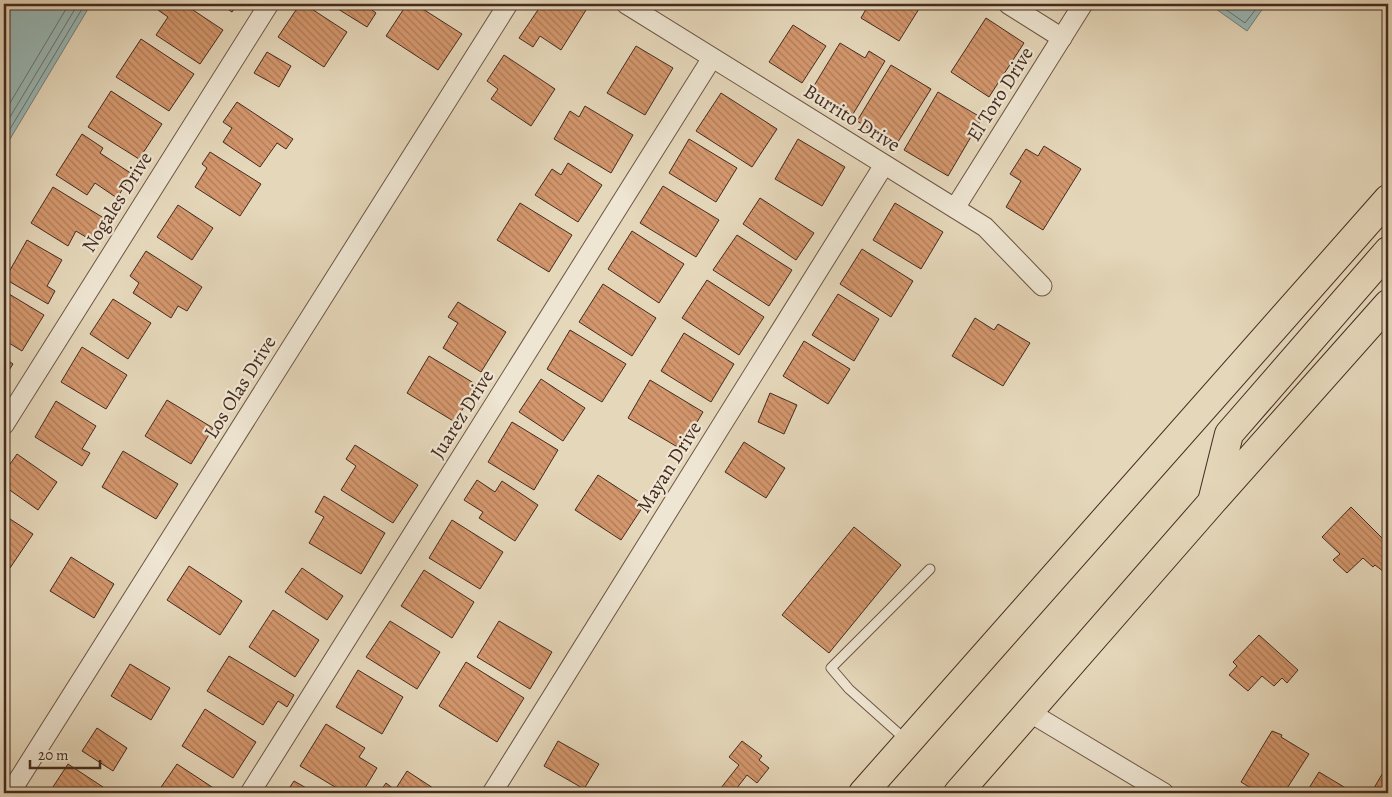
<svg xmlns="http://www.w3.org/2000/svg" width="1392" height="797" font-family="Alegreya,serif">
  <defs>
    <pattern id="building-back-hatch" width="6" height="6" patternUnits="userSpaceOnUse" patternTransform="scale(1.25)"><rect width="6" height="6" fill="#d4976d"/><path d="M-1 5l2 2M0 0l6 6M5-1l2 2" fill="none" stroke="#ae7b59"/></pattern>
  </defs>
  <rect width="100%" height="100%" fill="#e5d7ba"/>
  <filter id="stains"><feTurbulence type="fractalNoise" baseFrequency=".004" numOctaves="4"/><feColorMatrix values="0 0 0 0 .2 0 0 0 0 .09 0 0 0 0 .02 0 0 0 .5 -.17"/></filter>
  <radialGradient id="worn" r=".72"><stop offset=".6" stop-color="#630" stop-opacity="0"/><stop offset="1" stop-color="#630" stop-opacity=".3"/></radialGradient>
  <!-- water -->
  <g fill="#98b8b7" stroke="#77807a">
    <polygon points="4,4 91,4 4,149"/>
    <polygon points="1209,4 1266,4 1247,31"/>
  </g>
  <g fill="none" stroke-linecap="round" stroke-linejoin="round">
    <!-- shore -->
    <g stroke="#6e726b" stroke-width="1">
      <polyline points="1218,4 1245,23 1260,4"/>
      <polyline points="4,113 69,4"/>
      <polyline points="4,127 78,4"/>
      <polyline points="4,139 85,4"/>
    </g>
  </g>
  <!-- building -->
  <g fill="url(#building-back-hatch)" stroke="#452b1f">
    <polygon points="162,4 184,4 223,30 200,64 156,35 168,17 158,10"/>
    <polygon points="220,4 237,4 232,12"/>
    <polygon points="300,4 304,4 347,32 324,67 278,37"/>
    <polygon points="330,4 375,4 372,10 376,13 367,27"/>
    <polygon points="407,4 415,4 462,34 438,70 386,36"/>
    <polygon points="542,4 576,4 586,10 561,50 540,36 533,47 519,38"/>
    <polygon points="869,4 922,4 899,41 861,18"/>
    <polygon points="986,18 1024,43 989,97 951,72"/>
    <polygon points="793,25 826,46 802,83 769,62"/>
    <polygon points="141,39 194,74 169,111 116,77"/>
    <polygon points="840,43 865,58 869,51 885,61 853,114 812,89"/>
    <polygon points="636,46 673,68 645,115 607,93"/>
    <polygon points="267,52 291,66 279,87 254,73"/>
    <polygon points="504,55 555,89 531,126 491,99 498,89 487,81"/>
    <polygon points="891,65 931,89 896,145 857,121"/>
    <polygon points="111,91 162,124 139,159 88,127"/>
    <polygon points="938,92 982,118 948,176 904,150"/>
    <polygon points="721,93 777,129 752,167 696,131"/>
    <polygon points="237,102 293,139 286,149 277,143 260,167 223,142 232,128 223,122"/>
    <polygon points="585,106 633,135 611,173 554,139 570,111 579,117"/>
    <polygon points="82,134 103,148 100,153 132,174 117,198 95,183 87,195 56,175"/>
    <polygon points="689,139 737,168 716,202 669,173"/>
    <polygon points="798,139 845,167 822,206 775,179"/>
    <polygon points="1044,146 1081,169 1043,230 1006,207 1021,181 1010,174 1026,149 1038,156"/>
    <polygon points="210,152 261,184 240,216 195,187 207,168 202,164"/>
    <polygon points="568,163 602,185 578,222 535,195 552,169 561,175"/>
    <polygon points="663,186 719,220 696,257 640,223"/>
    <polygon points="53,187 107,220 94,242 76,231 68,246 31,223"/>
    <polygon points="760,198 814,233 796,260 743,224"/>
    <polygon points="520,203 572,235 549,272 497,240"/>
    <polygon points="895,203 943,232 921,269 873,240"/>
    <polygon points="178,205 213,228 192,260 157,237"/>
    <polygon points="632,231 684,264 659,303 608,269"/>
    <polygon points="737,235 792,270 769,306 713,270"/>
    <polygon points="27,240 62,260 47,286 55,291 48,304 5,279"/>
    <polygon points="862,249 913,281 891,317 840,284"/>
    <polygon points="146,251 202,287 187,311 178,306 171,318 133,293 139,283 130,276"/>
    <polygon points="707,280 764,317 739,355 682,318"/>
    <polygon points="603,284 656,318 632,356 579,322"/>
    <polygon points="4,291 44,315 22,351 4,340"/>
    <polygon points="838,294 879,319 854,361 812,335"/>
    <polygon points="113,299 151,323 128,359 90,334"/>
    <polygon points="458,302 506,332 481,372 443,348 458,323 448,317"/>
    <polygon points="975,318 994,330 998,324 1030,343 1003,386 952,356"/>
    <polygon points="570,330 626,364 602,402 547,369"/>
    <polygon points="684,333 734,364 711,402 661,371"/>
    <polygon points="804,341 850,369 828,404 783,376"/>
    <polygon points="82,347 127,375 106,409 61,382"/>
    <polygon points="429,356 477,385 455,422 407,393"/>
    <polygon points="4,358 13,364 4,378"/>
    <polygon points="541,379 585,408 563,441 519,412"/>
    <polygon points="650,380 703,412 681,449 628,418"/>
    <polygon points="770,393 797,405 784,434 758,422"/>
    <polygon points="167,400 213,428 191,464 145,436"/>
    <polygon points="56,401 96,426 82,449 90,453 82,466 35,437"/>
    <polygon points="512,422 558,450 534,490 488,462"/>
    <polygon points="744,442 785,468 766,498 725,472"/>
    <polygon points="355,445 418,485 393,523 341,490 356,466 346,459"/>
    <polygon points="123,451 178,484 156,519 102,487"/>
    <polygon points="17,454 57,482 38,510 4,486 4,473"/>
    <polygon points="598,475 644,505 621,540 575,510"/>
    <polygon points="477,480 495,492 502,481 538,505 515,541 479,518 483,512 464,500"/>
    <polygon points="324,496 385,533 361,574 309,543 324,517 315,512"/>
    <polygon points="1351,507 1382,538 1387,533 1388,535 1388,575 1375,565 1373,567 1363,558 1347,573 1333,560 1340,554 1322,537"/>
    <polygon points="4,515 33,534 10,568 4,564"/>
    <polygon points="452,520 503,552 480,589 429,558"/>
    <polygon points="854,527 901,565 829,653 782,615"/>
    <polygon points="71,557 114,584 94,618 50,591"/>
    <polygon points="189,566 242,601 220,635 167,600"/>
    <polygon points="302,568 343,596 327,620 285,592"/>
    <polygon points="424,570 474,602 452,638 401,606"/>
    <polygon points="273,610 319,640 295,677 249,647"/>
    <polygon points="390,621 440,652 417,689 366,657"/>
    <polygon points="499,621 552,652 530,689 477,657"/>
    <polygon points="1259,635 1298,670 1287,683 1282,678 1274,686 1262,676 1248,691 1229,675 1237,666 1233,662"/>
    <polygon points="229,656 294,695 287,707 278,701 263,725 207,691"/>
    <polygon points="466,662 524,698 497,742 439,706"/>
    <polygon points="130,664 170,688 151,720 111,696"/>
    <polygon points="358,670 403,697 382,734 336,707"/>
    <polygon points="205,709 256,742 233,778 182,746"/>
    <polygon points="326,724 365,748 359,757 377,768 362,793 345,793 300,766"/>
    <polygon points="97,728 127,748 113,771 82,751"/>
    <polygon points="1272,731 1282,735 1281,737 1309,754 1284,793 1272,793 1264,788 1259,793 1241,782"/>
    <polygon points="558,741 599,764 584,789 544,766"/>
    <polygon points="742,741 762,756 759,760 769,768 757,783 747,775 733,793 717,793 739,765 729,757"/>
    <polygon points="68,764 112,793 49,793"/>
    <polygon points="177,764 221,793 157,793"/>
    <polygon points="407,771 433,788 429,793 379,793 386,783 395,790"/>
    <polygon points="1384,771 1388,774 1388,793 1371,793"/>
    <polygon points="1319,772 1354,793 1306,793"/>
    <polygon points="294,781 315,793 286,793"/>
  </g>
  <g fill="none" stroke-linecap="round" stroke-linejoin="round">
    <!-- service casing -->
    <g stroke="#6d5646" stroke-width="11">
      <polyline id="service" points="906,740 849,689 831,668 930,569"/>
    </g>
    <!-- minor casing -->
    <g stroke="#6d5646" stroke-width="21">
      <g id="minor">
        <polyline points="626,4 985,227 1042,286"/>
        <polyline points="1008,4 1062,38"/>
        <polyline points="955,208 1083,4"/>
        <polyline points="4,425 269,4"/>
        <polyline points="1029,712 1164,793"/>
        <polyline points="10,793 508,4"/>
        <polyline points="250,793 712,58"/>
        <polyline points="492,793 884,165"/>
      </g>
    </g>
    <!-- primary casing -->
    <g stroke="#452b1f" stroke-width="30">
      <g id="primary">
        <polyline points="1213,498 1229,434 1388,251"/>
        <polyline points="863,793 1388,199"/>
        <polyline points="958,793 1212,502 1388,304"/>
      </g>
    </g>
    <!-- service -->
    <use href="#service" stroke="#eee5d2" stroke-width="9"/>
    <!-- minor -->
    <use href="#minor" stroke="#eee5d2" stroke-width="19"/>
    <!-- primary -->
    <use href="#primary" stroke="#e5d7ba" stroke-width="28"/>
  </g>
  <g text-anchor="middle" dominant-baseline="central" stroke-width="4.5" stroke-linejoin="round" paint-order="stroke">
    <!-- street labels -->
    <g font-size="20" fill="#452b1f" stroke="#eee5d2">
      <text transform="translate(1000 94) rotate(-58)">El Toro Drive</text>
      <text transform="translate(852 118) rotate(32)">Burrito Drive</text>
      <text transform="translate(117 202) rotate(-58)">Nogales Drive</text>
      <text transform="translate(240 387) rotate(-58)">Los Olas Drive</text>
      <text transform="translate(462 414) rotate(-58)">Juarez Drive</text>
      <text transform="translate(669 467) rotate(-58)">Mayan Drive</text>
    </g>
  </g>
  <!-- margin -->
  <rect width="1392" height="797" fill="none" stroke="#e5d7ba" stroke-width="20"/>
  <rect x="5" y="5" width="1382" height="787" fill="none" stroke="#452b1f" stroke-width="2.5"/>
  <rect x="10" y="10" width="1372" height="777" fill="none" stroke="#452b1f"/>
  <!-- scale -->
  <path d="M30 760v8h70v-8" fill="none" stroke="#452b1f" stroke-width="2.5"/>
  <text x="38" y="760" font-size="15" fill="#452b1f" stroke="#eee5d2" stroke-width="4" paint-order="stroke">20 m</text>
  <rect width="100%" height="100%" filter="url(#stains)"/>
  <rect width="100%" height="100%" fill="url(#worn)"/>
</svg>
